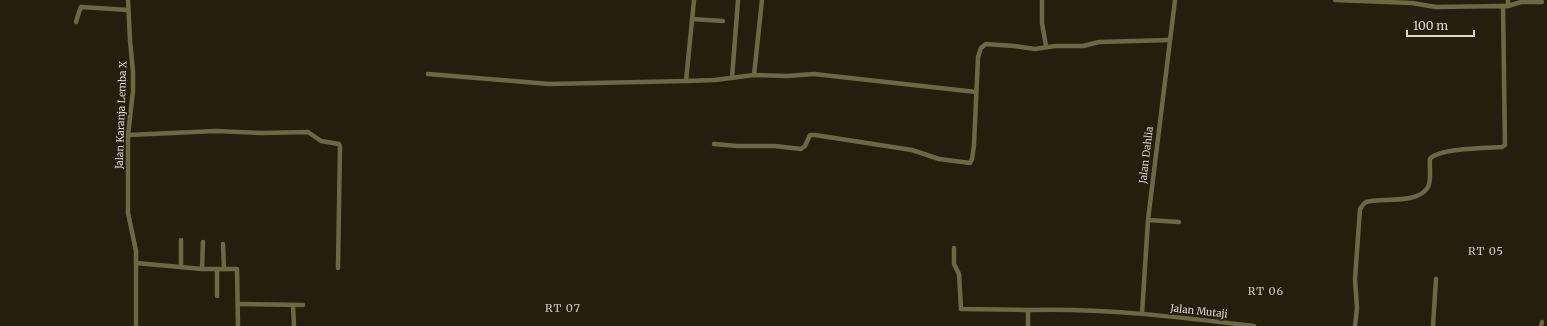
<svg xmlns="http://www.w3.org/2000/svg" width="1547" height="326" font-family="Merriweather,serif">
  <rect width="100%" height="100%" fill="#261e0d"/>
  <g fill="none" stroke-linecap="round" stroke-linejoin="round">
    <!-- street -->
    <g stroke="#6b6843" stroke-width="4.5">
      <polyline points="128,0 130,40 133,72 133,91 128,135 128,213 136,251 136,326"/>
      <polyline points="1042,0 1042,23 1046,46"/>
      <path d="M1335,0L1412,3L1436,7L1503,6L1505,145L1502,147C1487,148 1439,148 1430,159C1429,167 1432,179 1428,187C1418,205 1381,197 1366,202C1363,204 1362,206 1360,209L1355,279L1357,308L1355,326"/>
      <polyline points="1503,6 1508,6 1521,2 1542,2"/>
      <polyline points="1508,6 1508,0"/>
      <polyline points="692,19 723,21"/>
      <polyline points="76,22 79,12 81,7 128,10"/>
      <polyline points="428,74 549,84 686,81 715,80 754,75 787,76 814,74 976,92"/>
      <polyline points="754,75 762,0"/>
      <polyline points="732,78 738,0"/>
      <polyline points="686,81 694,0"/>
      <polyline points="128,135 216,131 262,133 308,132 321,141 339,144 340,147 338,268"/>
      <polyline points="714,144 738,146 775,146 801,149 805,146 810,135 815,135 912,150 939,159 970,163 972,159 974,145 978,57 981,48 986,44 1014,46 1035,49 1055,46 1083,46 1099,42 1170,40"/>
      <polyline points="1148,220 1179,222"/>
      <polyline points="223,244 224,269"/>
      <polyline points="954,248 954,264 959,274 961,309 1028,310"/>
      <polyline points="136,263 202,269 237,269 238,326"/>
      <polyline points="181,266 181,240"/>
      <polyline points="202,269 203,242"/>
      <polyline points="217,269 217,296"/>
      <polyline points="238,304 303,305"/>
      <polyline points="293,305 294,326"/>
      <polyline points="1142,314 1148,220 1175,0"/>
      <path d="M1028,326V310C1104,308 1179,317 1254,326"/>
      <polyline points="1433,326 1436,279"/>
      <polyline points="1541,326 1542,322"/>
    </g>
  </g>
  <g text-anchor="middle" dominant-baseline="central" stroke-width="3.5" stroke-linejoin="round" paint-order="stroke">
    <!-- street labels -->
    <g font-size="10" fill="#dcd6cc" stroke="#261e0d">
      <text transform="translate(121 115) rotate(-88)">Jalan Karanja Lemba X</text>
      <text transform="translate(1146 155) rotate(-83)">Jalan Dahlia</text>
      <text transform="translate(1199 311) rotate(6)">Jalan Mutaji</text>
    </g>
    <!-- neighbourhood labels -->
    <g font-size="11" letter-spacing="1" fill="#d4cab4" stroke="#261e0d">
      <text x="1486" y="251">RT 05</text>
      <text x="1266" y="291">RT 06</text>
      <text x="563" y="308">RT 07</text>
    </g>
  </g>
  <!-- scale -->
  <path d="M1407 30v6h67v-6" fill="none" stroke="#dcd6cc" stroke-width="2"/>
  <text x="1413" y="30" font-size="12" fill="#dcd6cc" stroke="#261e0d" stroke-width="3" paint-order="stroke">100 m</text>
</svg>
